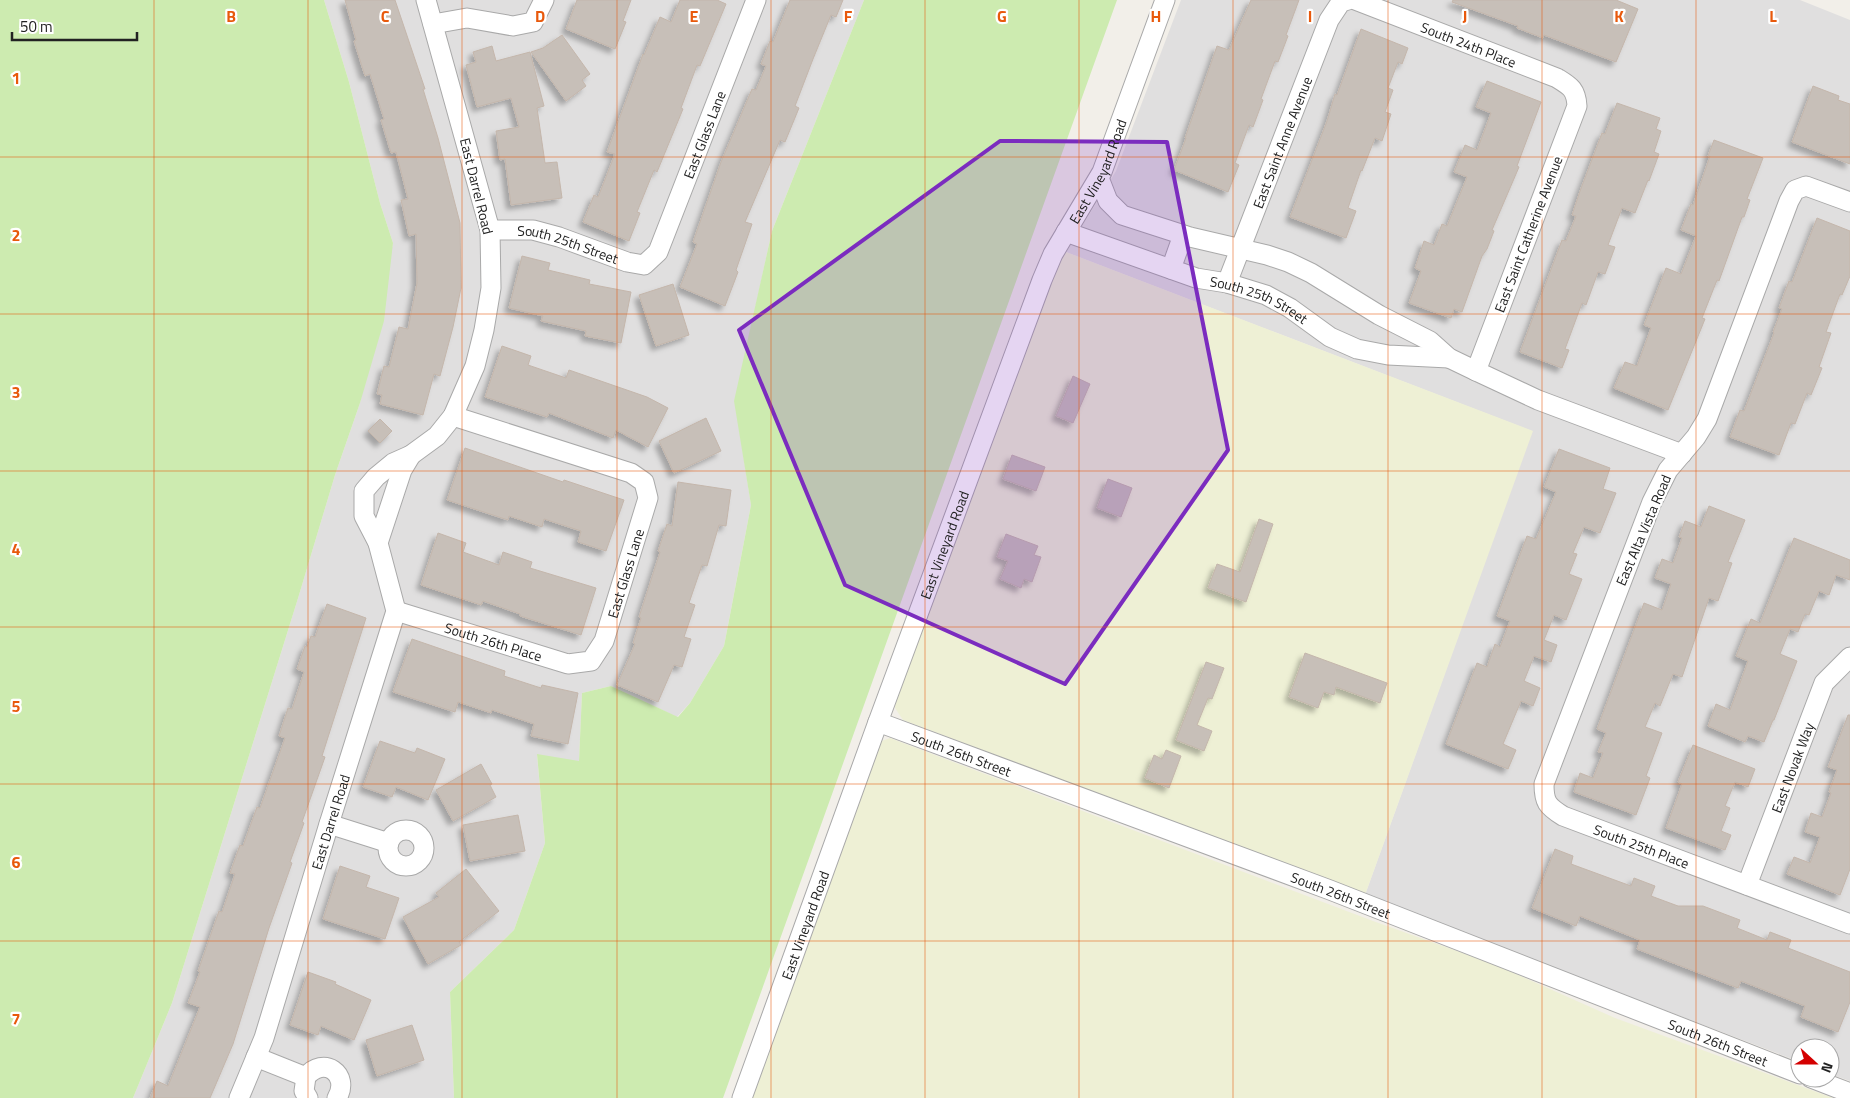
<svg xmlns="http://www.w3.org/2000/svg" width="1850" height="1098" font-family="'Titillium Web',sans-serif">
  <defs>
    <filter id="shadow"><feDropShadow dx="-4.5" dy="4.5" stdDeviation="2.5" flood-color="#0004"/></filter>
  </defs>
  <rect width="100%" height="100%" fill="#f2efe9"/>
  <!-- residential -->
  <g fill="#e0dfdf">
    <polygon points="324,0 864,0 772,231 735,401 751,505 724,646 690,703 677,717 611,686 582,693 579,762 537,755 545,843 514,930 450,992 454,1098 133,1098 172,1003 299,595 335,475 360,403 393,243 380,203 349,82"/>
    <polygon points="1181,0 1800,0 1850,20 1850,1081 1830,1074 1830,1048 1800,1048 1800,1062 1365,895 1532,431 1066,252 1116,171"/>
  </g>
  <!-- farmland -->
  <g fill="#eef0d5">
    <polygon points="1066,252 1533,431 1365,895 903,720 895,708 895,699 1056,256"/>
    <polygon points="890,738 1373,921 1496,965 1615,1018 1833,1098 748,1098 879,742"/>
  </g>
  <!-- grass -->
  <g fill="#cdebb0">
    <polygon points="0,0 324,0 349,82 380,203 393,243 384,321 360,403 335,475 299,595 172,1003 133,1098 0,1098"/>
    <polygon points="864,0 1117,0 723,1098 454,1098 450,992 514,930 545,843 537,754 579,761 582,693 611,686 678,717 690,703 724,646 730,615 751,505 734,401 772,231"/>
  </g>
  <!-- building -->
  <g fill="#c7bfb8" stroke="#c4b6ab" filter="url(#shadow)">
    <polygon points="345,0 395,0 425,89 423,89 438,138 460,223 461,288 453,327 440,376 434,374 423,415 380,404 382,395 377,394 384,366 389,367 399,327 408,329 417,283 416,234 409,236 401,200 408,199 396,152 391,153 381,120 384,119 370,74 365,76 354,41 356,40"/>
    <polygon points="577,0 631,0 623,21 626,22 615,49 566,29"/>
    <polygon points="680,0 717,0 726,4 700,66 697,65 681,108 683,109 657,172 654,170 637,212 640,213 629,241 583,222 594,195 598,197 615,154 607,152 643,54 644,55 660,17 671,22"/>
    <polygon points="790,0 843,0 836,17 831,15 813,59 795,106 799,108 785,142 780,140 745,222 752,224 736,270 738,272 725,306 680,287 697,244 693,242 721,162 752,89 756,90 766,66 761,64 770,41 773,42"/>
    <polygon points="1251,0 1299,0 1286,35 1288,36 1278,62 1275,61 1261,99 1263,100 1253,127 1249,125 1235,163 1239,165 1228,192 1174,170 1186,138 1185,138 1217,46 1229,50"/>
    <polygon points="1453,0 1616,0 1638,9 1616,62 1544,35 1543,38 1517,28 1518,26 1452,2"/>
    <polygon points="1361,29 1408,48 1402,64 1398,62 1388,88 1393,90 1385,112 1391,114 1382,141 1375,138 1362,171 1361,170 1348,208 1356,211 1346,238 1290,217 1327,121 1335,94 1337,95"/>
    <polygon points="562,35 590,74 582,80 586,86 566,101 531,52 543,48"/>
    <polygon points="492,46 496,61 530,52 544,106 537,108 545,163 557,162 562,198 511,205 505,159 500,160 496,131 519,127 511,98 477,107 466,65 476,62 473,52"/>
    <polygon points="1487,81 1541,102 1517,166 1519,167 1492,230 1494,231 1487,249 1482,256 1462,312 1454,309 1451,318 1409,303 1421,271 1415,268 1424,241 1434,245 1442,224 1447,226 1467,177 1454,172 1465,145 1477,150 1491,113 1476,107"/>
    <polygon points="1813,86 1839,96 1838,100 1850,104 1850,164 1792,142"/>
    <polygon points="1617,103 1660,118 1656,129 1661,131 1654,152 1659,154 1649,181 1648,180 1635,213 1622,208 1608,245 1615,247 1605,274 1598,272 1586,305 1582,303 1565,349 1569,350 1562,368 1520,352 1562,240 1566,241 1576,216 1572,215 1580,191 1602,133 1605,134"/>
    <polygon points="1714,140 1763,158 1747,199 1750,200 1744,217 1742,217 1719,281 1717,280 1702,318 1705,319 1668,410 1614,388 1625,362 1637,366 1651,328 1644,325 1666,268 1681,274 1696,236 1681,230 1691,204 1693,205 1710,156 1708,156"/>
    <polygon points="1817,218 1850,231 1850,276 1842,295 1840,294 1826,332 1831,333 1819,367 1822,368 1811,395 1807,393 1795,424 1791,423 1779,455 1730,437 1740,410 1744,411 1774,333 1773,332 1782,309 1779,308 1789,281 1792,282"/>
    <polygon points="522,256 550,263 548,270 590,280 589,284 631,292 621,343 585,336 586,331 541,321 543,316 509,308"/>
    <polygon points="673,284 689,335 656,346 639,295"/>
    <polygon points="502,346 531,356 528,365 566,378 569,370 647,397 668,408 648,447 616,430 613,438 549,413 547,417 485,397"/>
    <polygon points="1073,376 1090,384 1073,423 1056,416"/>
    <polygon points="706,418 721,451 674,473 659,441"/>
    <polygon points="380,419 392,431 380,443 368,431"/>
    <polygon points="465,448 563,482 564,480 624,500 606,551 578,542 581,531 544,519 542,527 509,516 508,520 447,500"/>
    <polygon points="1559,449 1610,468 1603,489 1616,493 1600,533 1584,527 1573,553 1577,554 1569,574 1582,579 1566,620 1554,615 1544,640 1557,645 1551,662 1534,656 1524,681 1540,688 1533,706 1521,701 1503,744 1516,750 1508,769 1446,744 1477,663 1487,667 1495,644 1500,647 1510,621 1497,616 1527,536 1536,539 1556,492 1544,487"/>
    <polygon points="1012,455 1045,467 1036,491 1003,479"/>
    <polygon points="1108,479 1132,488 1121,517 1097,508"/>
    <polygon points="678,482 731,490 726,526 719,525 707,566 702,565 689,603 695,605 684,637 691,639 682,667 674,665 658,702 617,685 635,644 633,643 641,618 639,617 660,552 658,551 667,524 672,526"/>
    <polygon points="1709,506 1745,520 1728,562 1732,563 1718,601 1709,598 1682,677 1673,674 1660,706 1655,703 1645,727 1662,733 1646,776 1650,778 1636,815 1574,792 1580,773 1593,778 1603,753 1598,752 1606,733 1597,729 1644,603 1662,610 1671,584 1655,578 1662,559 1673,563 1682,538 1679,537 1685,521 1701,527"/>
    <polygon points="1259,519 1273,524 1246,602 1208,588 1217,564 1240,572"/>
    <polygon points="438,533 466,543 463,552 499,565 503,552 532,562 530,568 596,588 581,635 520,616 520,614 483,601 481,605 421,585"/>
    <polygon points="1006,534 1038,546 1034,555 1041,557 1032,582 1024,579 1021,588 1000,579 1008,561 997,557"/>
    <polygon points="1794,538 1850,560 1850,580 1836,575 1829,595 1819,591 1809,615 1805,614 1798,632 1790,629 1780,654 1797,661 1774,720 1773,720 1764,742 1748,736 1745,742 1708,726 1716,704 1730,710 1748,661 1736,656 1751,619 1760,623"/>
    <polygon points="327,604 366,618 322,756 325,757 302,822 304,823 290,862 292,863 269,928 233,1044 210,1098 150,1098 157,1081 168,1086 200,1007 188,1003 200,972 198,971 219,911 222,912 235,874 230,873 240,845 243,846 257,807 260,808 285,738 279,736 288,708 292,709 304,672 297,669 305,646 307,647 311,636 315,637"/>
    <polygon points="412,639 505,671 504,676 541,688 542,685 578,693 568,744 531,736 534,724 492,710 491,713 458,702 455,712 393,692"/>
    <polygon points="1305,653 1387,683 1380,703 1336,687 1334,695 1324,692 1318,708 1289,697"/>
    <polygon points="1206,662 1224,668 1212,699 1208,698 1197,725 1212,731 1204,751 1176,740"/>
    <polygon points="1848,715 1850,715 1850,869 1840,895 1787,874 1794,857 1810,863 1820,837 1805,832 1811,813 1822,817 1831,793 1829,792 1837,770 1828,767"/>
    <polygon points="380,741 415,753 417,748 445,759 428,800 396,787 392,797 363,787"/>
    <polygon points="1693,745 1755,769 1748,787 1735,782 1725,806 1730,808 1721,831 1731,835 1725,850 1666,828 1682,784 1678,782"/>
    <polygon points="1166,750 1181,756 1169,788 1145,778 1154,755 1162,759"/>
    <polygon points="481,764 492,784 490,785 496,797 453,821 436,790"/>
    <polygon points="518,815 525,851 470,861 463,825"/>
    <polygon points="1555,849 1573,856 1571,864 1631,886 1634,878 1655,886 1651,896 1678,906 1703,906 1740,920 1737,928 1767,940 1770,932 1791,940 1788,948 1850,972 1850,1002 1838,1032 1801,1017 1805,1006 1741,981 1738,988 1637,949 1640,940 1580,916 1576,926 1532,908"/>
    <polygon points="340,866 370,876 366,887 399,898 385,939 323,919"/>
    <polygon points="466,869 499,911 459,942 461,945 428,964 403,917 439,897 436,893"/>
    <polygon points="308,972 336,982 335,984 371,1000 354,1040 321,1026 318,1035 290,1025"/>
    <polygon points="412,1025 424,1060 377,1076 366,1040"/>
  </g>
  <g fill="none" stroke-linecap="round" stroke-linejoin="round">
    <!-- minor casing -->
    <g stroke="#a9a9a9" stroke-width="21">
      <g id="minor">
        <path id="s1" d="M1355,0L1557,78C1570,86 1576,89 1577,106L1476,371"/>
        <polyline points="433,24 467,18 513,26 533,22 544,0"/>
        <polyline points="1099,178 1108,201 1122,215 1190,237 1267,255 1288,262 1311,273 1379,315 1430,341 1449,358 1476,371 1538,400 1682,454"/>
        <path id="s2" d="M1850,202L1806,186L1795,190L1789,201L1707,419L1696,437L1668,470L1652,502L1544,784C1544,802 1547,806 1563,816L1850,924"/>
        <path id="s3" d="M490,230H533L559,237L627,262L644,265L658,252L756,0"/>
        <path id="s4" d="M1066,232L1196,278L1227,283L1266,295L1290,308L1330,337L1357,349L1388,355L1449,358"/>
        <polyline points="1171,269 1183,235"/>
        <path id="s5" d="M1227,283L1329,20L1341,2L1348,0"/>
        <polyline points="378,543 402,470 411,455"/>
        <path id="s6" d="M396,611L568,664L591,661L604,641L648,498L644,482L631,473L453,416"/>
        <path id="s7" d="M878,722L1330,890L1800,1074"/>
        <polyline points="329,824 389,843"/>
        <circle cx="406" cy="848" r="18"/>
        <path id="s8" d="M1747,885L1824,683L1850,657"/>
        <polyline points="256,1057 306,1077"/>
        <polyline points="1811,1078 1850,1093"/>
        <path id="s9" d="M239,1098L264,1038L329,824L396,611L378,543L364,516V491L376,477L393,463L411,455L437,436L453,416L475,366L484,330L491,288L490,230L426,0"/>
        <path d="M308,1098L304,1091L306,1077C323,1055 351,1074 337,1098"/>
        <path id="s10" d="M742,1098L878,722L1042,280L1053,254L1102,172L1165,0"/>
      </g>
    </g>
    <!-- minor -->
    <use href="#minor" stroke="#fff" stroke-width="19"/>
  </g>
  <!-- marked area -->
  <path fill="#7b2cbf" fill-opacity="0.2" stroke="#7b2cbf" stroke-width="4" stroke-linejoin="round" d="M1000,141L1167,142L1228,450L1065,684L845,585L739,330Z"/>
  <!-- grid -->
  <path fill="none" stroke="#e8590c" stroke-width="1" stroke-opacity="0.55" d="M154,0V1098M308,0V1098M462,0V1098M617,0V1098M771,0V1098M925,0V1098M1079,0V1098M1233,0V1098M1388,0V1098M1542,0V1098M1696,0V1098M0,157H1850M0,314H1850M0,471H1850M0,627H1850M0,784H1850M0,941H1850"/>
  <g text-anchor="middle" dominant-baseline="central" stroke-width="4.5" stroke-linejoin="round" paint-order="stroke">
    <!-- street labels -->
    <g font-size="14" fill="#222" stroke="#fff">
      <text stroke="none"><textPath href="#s1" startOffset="122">South 24th Place</textPath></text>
      <text stroke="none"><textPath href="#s3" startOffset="305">East Glass Lane</textPath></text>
      <text stroke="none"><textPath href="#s5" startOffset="151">East Saint Anne Avenue</textPath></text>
      <text stroke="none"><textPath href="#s10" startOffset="994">East Vineyard Road</textPath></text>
      <text transform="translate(477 186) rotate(76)">East Darrel Road</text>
      <text transform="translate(1528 234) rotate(-69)">East Saint Catherine Avenue</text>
      <text stroke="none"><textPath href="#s3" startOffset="80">South 25th Street</textPath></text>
      <text stroke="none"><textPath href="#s4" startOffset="205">South 25th Street</textPath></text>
      <text transform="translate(1643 530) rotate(-67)">East Alta Vista Road</text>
      <text stroke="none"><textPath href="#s10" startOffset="589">East Vineyard Road</textPath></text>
      <text stroke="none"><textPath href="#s6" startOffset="298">East Glass Lane</textPath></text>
      <text stroke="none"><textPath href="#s6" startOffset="102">South 26th Place</textPath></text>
      <text stroke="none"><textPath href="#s7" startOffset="89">South 26th Street</textPath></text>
      <text stroke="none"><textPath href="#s8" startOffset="126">East Novak Way</textPath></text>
      <text stroke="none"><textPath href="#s9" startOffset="291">East Darrel Road</textPath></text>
      <text stroke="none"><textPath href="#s2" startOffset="830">South 25th Place</textPath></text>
      <text stroke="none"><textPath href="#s7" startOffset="494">South 26th Street</textPath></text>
      <text stroke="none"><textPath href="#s10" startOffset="184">East Vineyard Road</textPath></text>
      <text stroke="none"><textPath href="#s7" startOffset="899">South 26th Street</textPath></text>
    </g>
  </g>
  <g font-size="16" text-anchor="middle" font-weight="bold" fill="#e8590c" stroke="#fff" stroke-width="4.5" stroke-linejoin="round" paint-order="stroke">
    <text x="231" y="22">B</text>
    <text x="385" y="22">C</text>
    <text x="540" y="22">D</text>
    <text x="694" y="22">E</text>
    <text x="848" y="22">F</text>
    <text x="1002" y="22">G</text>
    <text x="1156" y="22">H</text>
    <text x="1310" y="22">I</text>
    <text x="1465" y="22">J</text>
    <text x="1619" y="22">K</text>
    <text x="1773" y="22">L</text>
    <text x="16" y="84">1</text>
    <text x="16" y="241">2</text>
    <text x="16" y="398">3</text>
    <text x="16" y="555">4</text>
    <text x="16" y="712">5</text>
    <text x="16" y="868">6</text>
    <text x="16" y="1025">7</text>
  </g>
  <!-- north arrow -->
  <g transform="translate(1815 1063) rotate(111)"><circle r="24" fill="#ffffff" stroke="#a7a7a7"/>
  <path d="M0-4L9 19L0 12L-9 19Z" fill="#d40000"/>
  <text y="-8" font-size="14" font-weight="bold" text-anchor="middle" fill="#222222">N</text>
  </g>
  <!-- scale -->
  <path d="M12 32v8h125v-8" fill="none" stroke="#222222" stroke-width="2.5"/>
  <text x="20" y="32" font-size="15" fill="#222222" stroke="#ffffff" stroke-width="4" paint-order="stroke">50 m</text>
</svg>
